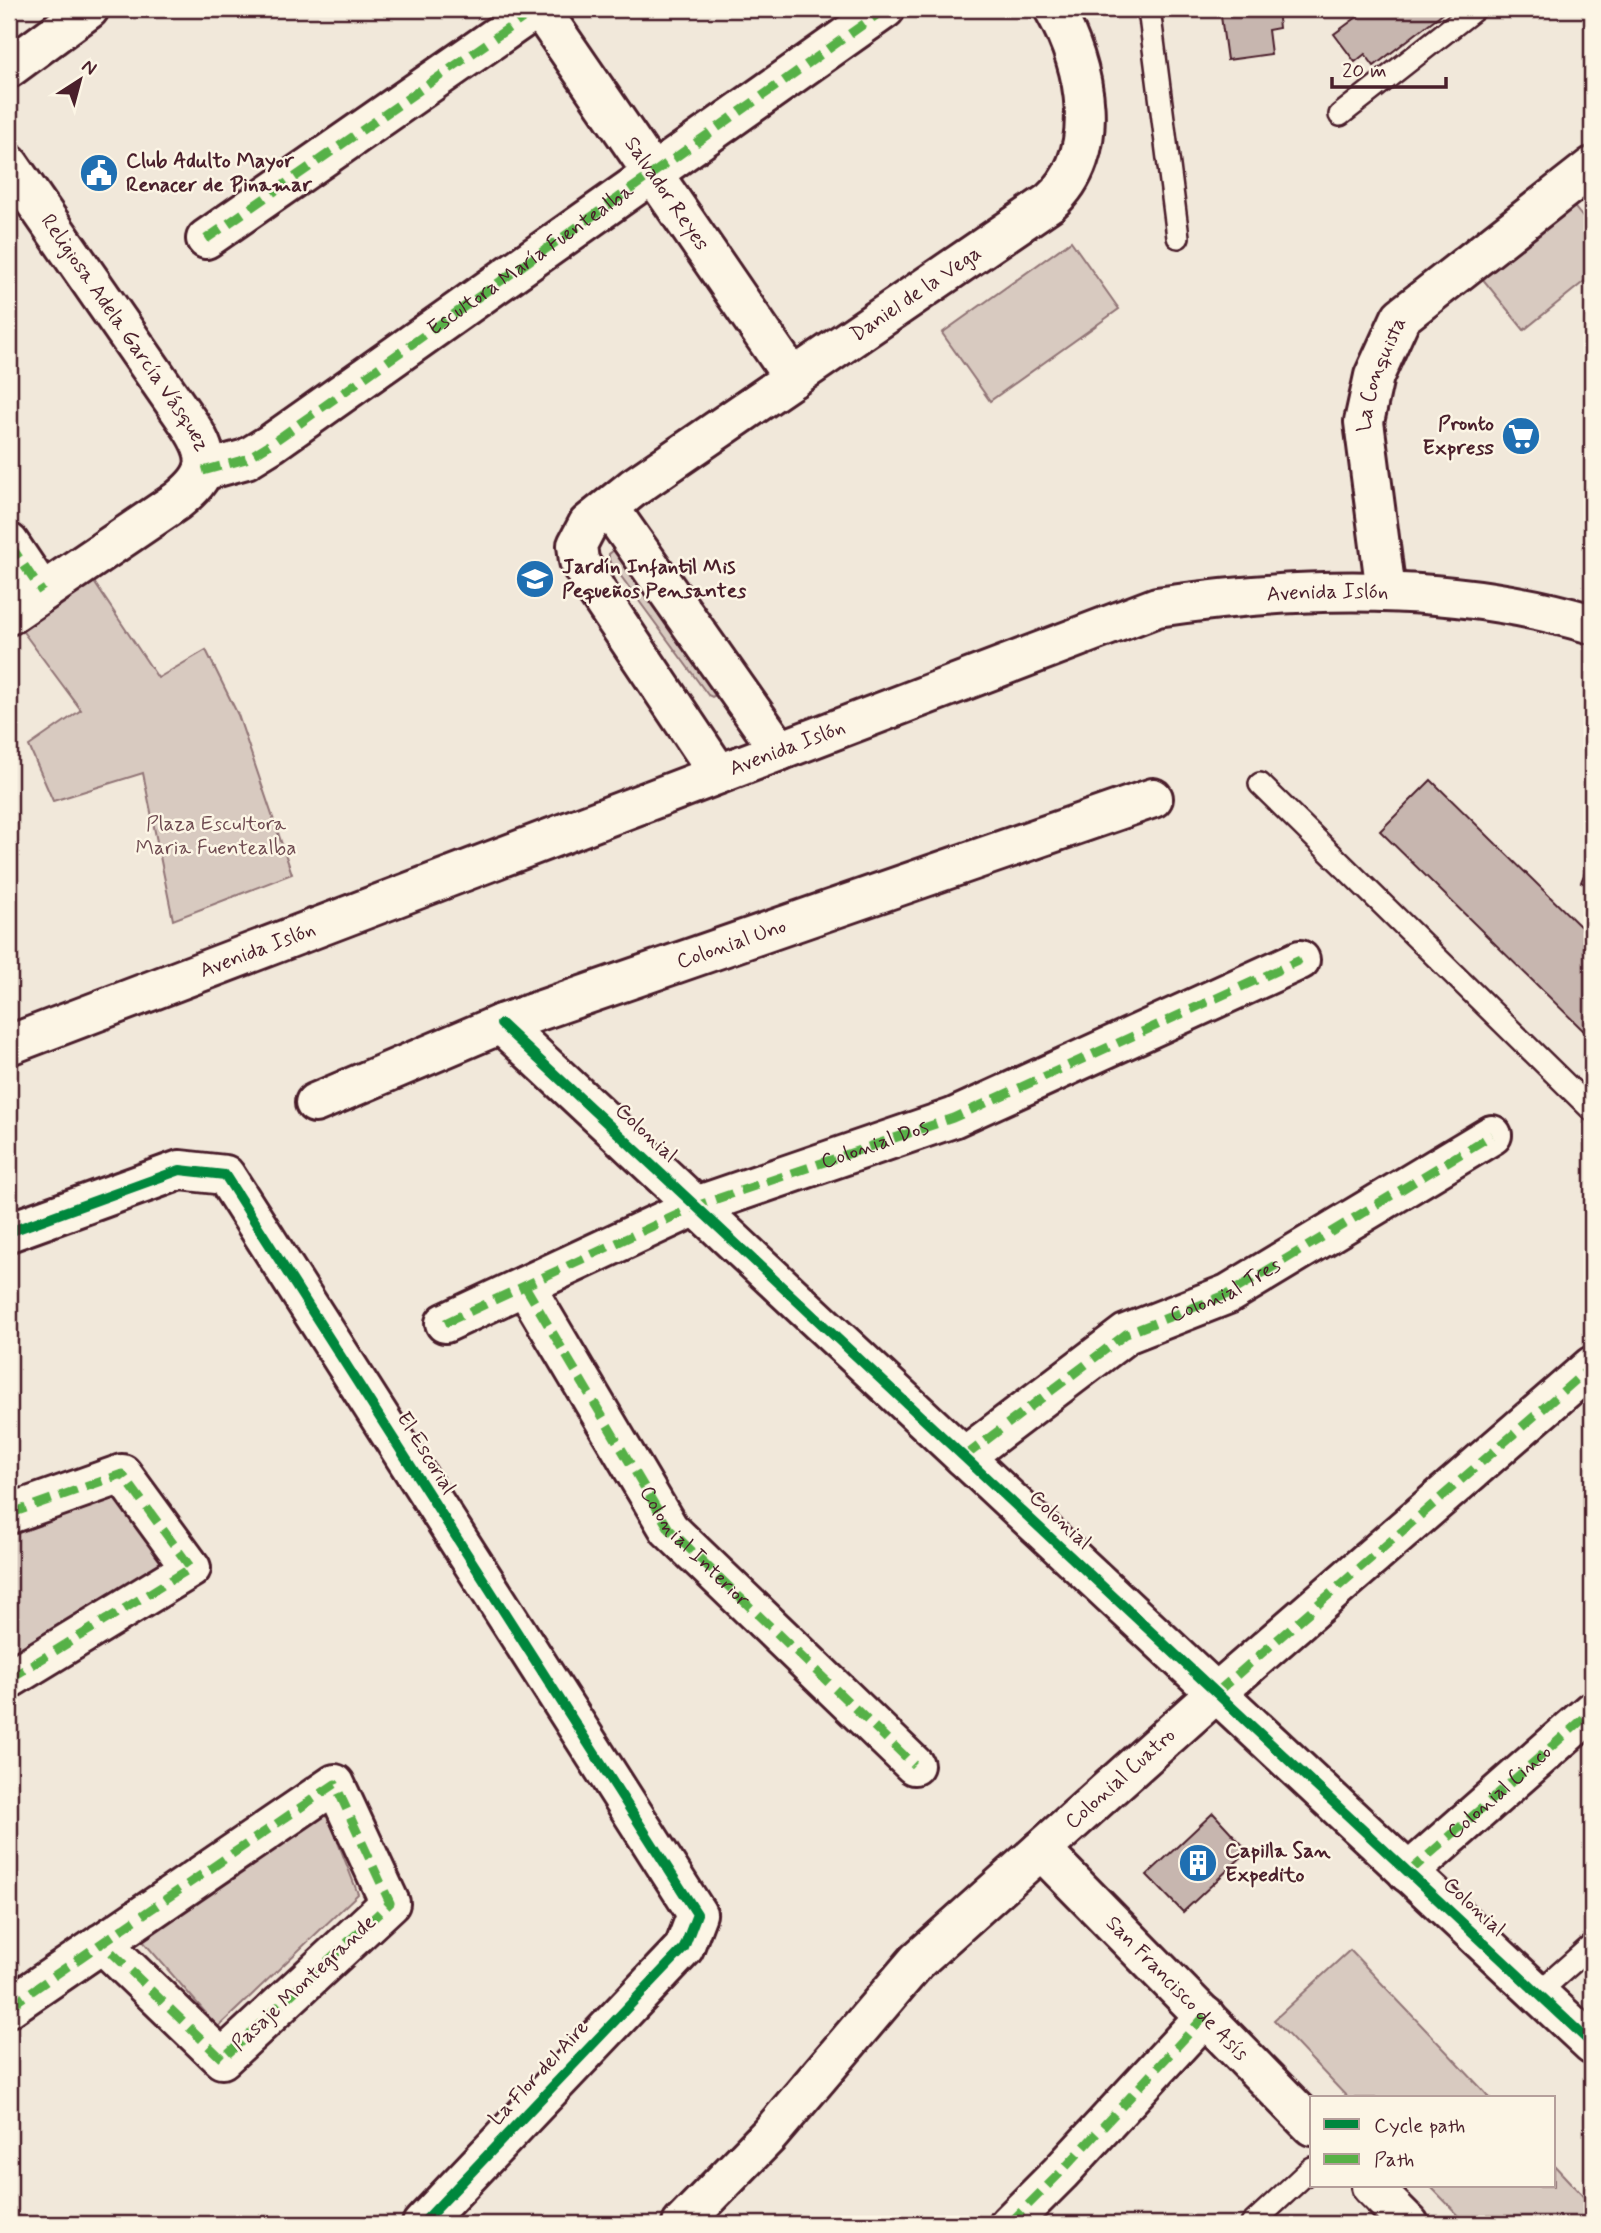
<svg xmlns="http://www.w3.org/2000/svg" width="1601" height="2233" font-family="Mynerve,sans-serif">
  <rect width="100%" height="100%" fill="#f1e8da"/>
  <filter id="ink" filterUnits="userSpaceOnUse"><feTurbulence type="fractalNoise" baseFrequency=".0143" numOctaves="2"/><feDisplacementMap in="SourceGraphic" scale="14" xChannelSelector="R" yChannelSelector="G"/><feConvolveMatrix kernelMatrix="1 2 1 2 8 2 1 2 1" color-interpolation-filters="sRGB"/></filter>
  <g filter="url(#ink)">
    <!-- green -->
    <g fill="#d8cac0" stroke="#917476" stroke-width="2">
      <polygon points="1568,199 1592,229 1592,275 1524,330 1477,272"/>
      <polygon points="1071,241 1119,309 990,401 942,333"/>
      <polygon points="614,550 617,550 716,695 712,697 708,695 609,560 609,554"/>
      <polygon points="92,579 158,678 206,650 238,715 292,874 173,920 143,773 53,801 29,746 81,710 21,629"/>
      <polygon points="119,1494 166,1564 9,1655 9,1534"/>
      <polygon points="327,1814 358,1894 218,2027 141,1939"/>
      <polygon points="1350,1950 1480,2087 1490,2098 1348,2098 1274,2020"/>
      <polygon points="1554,2165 1592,2206 1592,2224 1467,2224 1430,2186 1554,2186"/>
    </g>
    <!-- building -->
    <g fill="#c7b6af" stroke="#4a1f2b" stroke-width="2">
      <polygon points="1220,9 1277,9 1279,28 1268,30 1271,54 1227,60"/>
      <polygon points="1357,9 1448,9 1374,66 1365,54 1355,62 1334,34 1361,14"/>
      <polygon points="1431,780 1592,938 1592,1039 1380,831"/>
      <polygon points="1592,856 1592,887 1581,882"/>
      <polygon points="1213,1813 1248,1851 1183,1912 1147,1875"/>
    </g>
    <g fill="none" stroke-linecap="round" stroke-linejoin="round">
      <!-- lane casing -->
      <g stroke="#4a1f2b" stroke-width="26">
        <g id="lane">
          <polyline points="1149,9 1178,237"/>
          <polyline points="1340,115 1475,9"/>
          <polyline points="1260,784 1592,1110"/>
          <polyline points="1538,1993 1592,1945"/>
          <polyline points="1252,2224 1312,2168"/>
        </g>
      </g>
      <!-- street casing -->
      <g stroke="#4a1f2b" stroke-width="44">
        <g id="street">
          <polyline points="9,68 89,9"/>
          <path id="s1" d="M9,164L190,425C213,460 209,475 177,501L9,615"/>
          <polyline points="206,239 536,9"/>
          <path id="s2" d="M793,378L1050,202C1105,153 1086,66 1054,9"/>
          <path id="s3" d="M203,471L246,459L272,443L885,9"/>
          <polyline points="9,543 42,592"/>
          <polyline points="501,1024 1592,2044"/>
          <path id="s4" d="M315,1103L501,1024L1153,798"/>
          <polyline points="9,1232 180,1170 225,1175 697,1914 684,1948 422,2224"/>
          <path id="s5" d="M525,1286L669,1529L914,1765"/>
          <path id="s6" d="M445,1323L696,1206L953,1118L1300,960"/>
          <polyline points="964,1457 1126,1334 1228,1294 1492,1135"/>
          <polyline points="9,1514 122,1474 191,1568 9,1679"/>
          <path id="s7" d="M1041,1850L1312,2126"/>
          <path id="s8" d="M1408,1873L1592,1711"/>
          <path d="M9,2007C117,1932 226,1858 335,1784L390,1903L222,2059L102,1943"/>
          <polyline points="1371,2186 1409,2224"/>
          <path id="s9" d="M682,2224L769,2135L917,1961L1216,1693L1592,1366"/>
          <polyline points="1009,2224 1060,2173 1205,2016"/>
        </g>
      </g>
      <!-- secondary casing -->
      <g stroke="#4a1f2b" stroke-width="44">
        <g id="secondary">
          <path id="s10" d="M540,9L793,378L633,488L588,524L577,545L579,561L597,592L719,774"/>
          <polyline points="610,509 780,751"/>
          <path id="s11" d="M1386,592L1364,422L1374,376L1401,317L1592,167"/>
          <path id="s12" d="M9,1045L1157,607C1301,586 1451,582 1592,624"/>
        </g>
      </g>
      <!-- lane -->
      <use href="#lane" stroke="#fcf5e5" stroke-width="21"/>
      <!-- street -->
      <use href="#street" stroke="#fcf5e5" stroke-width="38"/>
      <!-- secondary -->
      <use href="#secondary" stroke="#fcf5e5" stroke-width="38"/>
      <!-- quiet -->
      <g stroke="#57b146" stroke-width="9" stroke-dasharray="18 9" stroke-linecap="butt">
        <polyline points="206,239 536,9"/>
        <polyline points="203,471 246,459 272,443 885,9"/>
        <polyline points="9,543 42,592"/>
        <polyline points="525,1286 669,1529 914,1765"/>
        <polyline points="445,1323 696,1206 953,1118 1300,960"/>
        <path id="s13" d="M964,1457L1126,1334L1228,1294L1492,1135"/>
        <polyline points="9,1514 122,1474 191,1568 9,1679"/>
        <polyline points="1216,1693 1592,1366"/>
        <polyline points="1408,1873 1592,1711"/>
        <path d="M9,2007C117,1932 226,1858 335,1784L390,1903L222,2059L102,1943"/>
        <polyline points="1009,2224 1060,2173 1205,2016"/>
      </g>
      <!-- cycleway casing -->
      <g stroke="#fcf5e5" stroke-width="15">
        <g id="cycleway">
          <polyline points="501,1024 1592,2044"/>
          <polyline points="9,1232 180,1170 225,1175 697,1914 684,1948 422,2224"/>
        </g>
      </g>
      <!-- cycleway -->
      <use href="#cycleway" stroke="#00873e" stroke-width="10"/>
    </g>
  </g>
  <!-- icons -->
  <defs>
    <g id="civic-disc" transform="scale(2.0125)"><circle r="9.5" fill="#1f6fb2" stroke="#fcf5e5"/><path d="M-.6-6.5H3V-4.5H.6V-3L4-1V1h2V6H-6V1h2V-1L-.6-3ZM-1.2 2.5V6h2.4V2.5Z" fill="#fff"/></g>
    <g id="supermarket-disc" transform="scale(2.0125)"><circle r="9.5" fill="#1f6fb2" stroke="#fcf5e5"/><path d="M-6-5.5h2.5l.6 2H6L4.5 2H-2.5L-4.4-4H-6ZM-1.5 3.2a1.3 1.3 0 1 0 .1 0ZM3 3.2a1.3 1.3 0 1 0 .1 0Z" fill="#fff"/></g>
    <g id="school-disc" transform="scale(2.0125)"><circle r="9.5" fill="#1f6fb2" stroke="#fcf5e5"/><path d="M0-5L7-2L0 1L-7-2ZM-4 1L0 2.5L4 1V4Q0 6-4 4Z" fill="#fff"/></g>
    <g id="building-disc" transform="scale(2.0125)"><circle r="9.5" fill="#1f6fb2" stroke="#fcf5e5"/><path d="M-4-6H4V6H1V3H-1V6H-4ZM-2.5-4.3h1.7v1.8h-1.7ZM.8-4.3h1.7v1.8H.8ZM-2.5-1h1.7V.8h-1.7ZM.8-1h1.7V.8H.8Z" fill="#fff"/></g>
  </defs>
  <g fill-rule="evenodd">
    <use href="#civic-disc" x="99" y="173"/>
    <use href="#supermarket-disc" x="1521" y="436"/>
    <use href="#school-disc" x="535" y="579"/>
    <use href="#building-disc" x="1198" y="1863"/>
  </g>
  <g text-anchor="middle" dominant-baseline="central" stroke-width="5" stroke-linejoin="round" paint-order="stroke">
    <!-- poi labels -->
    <g font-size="21" font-weight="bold" fill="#4a1f2b" stroke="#fcf5e5" text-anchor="start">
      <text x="126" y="161">Club Adulto Mayor<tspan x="126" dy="24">Renacer de Pinamar</tspan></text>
      <text x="1494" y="424" text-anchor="end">Pronto<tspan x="1494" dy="24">Express</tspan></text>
      <text x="562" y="567">Jardín Infantil Mis<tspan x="562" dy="24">Pequeños Pensantes</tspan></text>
      <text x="1225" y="1851">Capilla San<tspan x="1225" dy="24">Expedito</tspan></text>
    </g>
    <!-- street labels -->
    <g font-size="21" fill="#4a1f2b" stroke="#fcf5e5">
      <text stroke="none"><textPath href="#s10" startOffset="224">Salvador Reyes</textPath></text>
      <text stroke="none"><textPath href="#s3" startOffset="392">Escultora María Fuentealba</textPath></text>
      <text stroke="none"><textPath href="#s2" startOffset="149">Daniel de la Vega</textPath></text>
      <text stroke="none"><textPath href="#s1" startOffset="205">Religiosa Adela García Vásquez</textPath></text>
      <text stroke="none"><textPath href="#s11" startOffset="222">La Conquista</textPath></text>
      <text stroke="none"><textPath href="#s12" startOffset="1400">Avenida Islón</textPath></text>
      <text stroke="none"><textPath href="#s12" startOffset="833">Avenida Islón</textPath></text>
      <text stroke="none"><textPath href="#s4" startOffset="446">Colonial Uno</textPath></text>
      <text stroke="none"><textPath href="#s12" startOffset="266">Avenida Islón</textPath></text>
      <text transform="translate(646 1133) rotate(43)">Colonial</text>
      <text stroke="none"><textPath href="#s6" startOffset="466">Colonial Dos</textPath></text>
      <text stroke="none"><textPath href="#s13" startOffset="312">Colonial Tres</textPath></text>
      <text transform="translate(426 1453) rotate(58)">El Escorial</text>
      <text transform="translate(1060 1520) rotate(43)">Colonial</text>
      <text stroke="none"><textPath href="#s5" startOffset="312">Colonial Interior</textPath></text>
      <text stroke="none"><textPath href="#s9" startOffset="626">Colonial Cuatro</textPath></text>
      <text stroke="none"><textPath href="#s8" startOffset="122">Colonial Cinco</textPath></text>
      <text transform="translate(1474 1907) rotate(43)">Colonial</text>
      <text transform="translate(304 1983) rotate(-43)">Pasaje Montegrande</text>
      <text stroke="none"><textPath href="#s7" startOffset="194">San Francisco de Asís</textPath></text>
      <text transform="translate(539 2073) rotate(-47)">La Flor del Aire</text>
    </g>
    <!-- park labels -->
    <g font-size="21" fill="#6e4a50" stroke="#fcf5e5">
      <text x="216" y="824">Plaza Escultora<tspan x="216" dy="24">Maria Fuentealba</tspan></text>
    </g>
  </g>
  <!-- margin -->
  <rect width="1601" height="2233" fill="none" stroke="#fcf5e5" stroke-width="35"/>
  <rect x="18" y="18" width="1566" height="2198" fill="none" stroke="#4a1f2b" stroke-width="2.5" filter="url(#ink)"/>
  <!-- legend -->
  <rect x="1310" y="2096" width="245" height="91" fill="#fcf5e5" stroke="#b59f9b" stroke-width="2"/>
  <rect x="1324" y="2119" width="35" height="10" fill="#00873e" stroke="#b59f9b" stroke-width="2"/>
  <text x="1374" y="2132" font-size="21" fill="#4a1f2b">Cycle path</text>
  <rect x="1324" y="2154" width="35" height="10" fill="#57b146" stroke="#b59f9b" stroke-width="2"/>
  <text x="1374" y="2166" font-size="21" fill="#4a1f2b">Path</text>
  <!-- north arrow -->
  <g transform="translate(80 80) rotate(36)" stroke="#fcf5e5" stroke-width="5" paint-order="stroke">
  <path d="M0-5L12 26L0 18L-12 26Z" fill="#4a1f2b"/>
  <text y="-10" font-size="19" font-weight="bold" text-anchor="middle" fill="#4a1f2b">N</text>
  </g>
  <!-- scale -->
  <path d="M1332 77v10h114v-10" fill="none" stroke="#4a1f2b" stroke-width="3.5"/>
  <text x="1342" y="77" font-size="21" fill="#4a1f2b" stroke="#fcf5e5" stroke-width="5" paint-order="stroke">20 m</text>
</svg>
